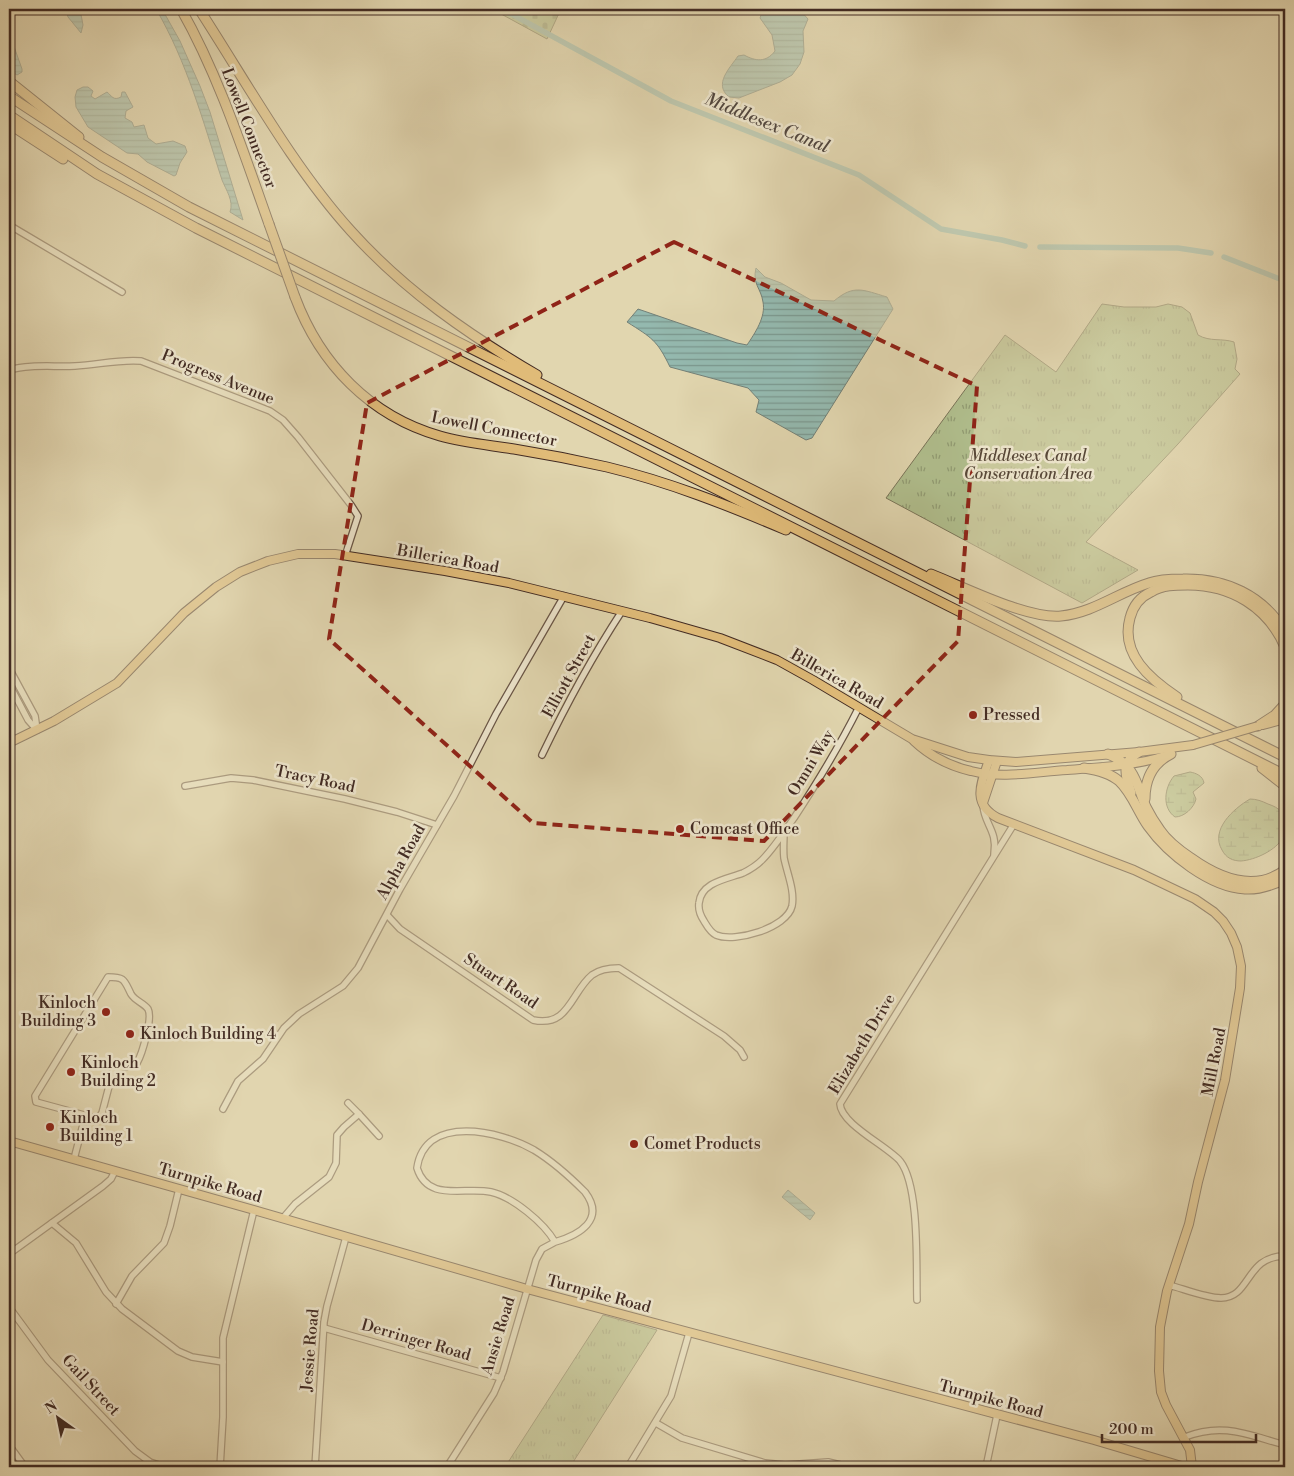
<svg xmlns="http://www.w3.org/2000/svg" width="1294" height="1476" font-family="'Libre Bodoni',serif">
  <defs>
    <pattern id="wetland-marsh" width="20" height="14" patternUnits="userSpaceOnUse" patternTransform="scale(1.25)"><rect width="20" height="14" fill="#b0be8d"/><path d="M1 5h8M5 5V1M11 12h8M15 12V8" fill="none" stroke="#919b73"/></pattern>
    <pattern id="cemetery-stones" width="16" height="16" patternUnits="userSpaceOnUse" patternTransform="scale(1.25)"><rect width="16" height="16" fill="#b0be8d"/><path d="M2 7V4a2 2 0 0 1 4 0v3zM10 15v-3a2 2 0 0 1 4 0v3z" fill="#919b73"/></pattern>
    <pattern id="park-tufts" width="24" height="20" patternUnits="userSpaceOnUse" patternTransform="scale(1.25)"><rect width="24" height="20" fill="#b0be8d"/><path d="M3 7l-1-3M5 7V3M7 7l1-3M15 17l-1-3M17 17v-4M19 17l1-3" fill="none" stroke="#919b73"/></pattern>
    <pattern id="water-rules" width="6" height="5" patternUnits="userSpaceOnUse" patternTransform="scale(1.25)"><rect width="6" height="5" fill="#94b9af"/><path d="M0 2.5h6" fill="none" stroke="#7a978e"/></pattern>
  </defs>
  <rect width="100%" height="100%" fill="#e1d6af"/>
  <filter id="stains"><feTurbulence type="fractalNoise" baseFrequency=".004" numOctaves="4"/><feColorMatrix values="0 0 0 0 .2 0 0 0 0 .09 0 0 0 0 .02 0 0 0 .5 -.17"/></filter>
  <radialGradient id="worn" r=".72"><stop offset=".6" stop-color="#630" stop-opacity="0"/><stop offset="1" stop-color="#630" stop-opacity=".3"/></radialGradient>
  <!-- wetland -->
  <g fill="url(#wetland-marsh)" stroke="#797458">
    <path d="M1190,772C1196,773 1203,776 1204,783L1193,792L1196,799C1194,808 1184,817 1175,817C1162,808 1164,788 1174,776Z"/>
    <path d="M1250,799C1256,799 1262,801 1268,804C1280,808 1285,813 1284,825C1283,829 1284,833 1283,837C1277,850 1255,860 1241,861C1233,861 1226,858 1222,850C1210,830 1233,809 1250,799Z"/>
  </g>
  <!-- cemetery -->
  <polygon fill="url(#cemetery-stones)" stroke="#797458" points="492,9 561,9 547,39"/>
  <!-- park -->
  <g fill="url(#park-tufts)" stroke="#797458">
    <path d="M1102,304L1124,307H1156L1168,304L1182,307L1190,313L1198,335C1210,342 1222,338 1234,342L1237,359L1235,369L1240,374L1178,444L1086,542L1138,570L1082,603L886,498L1005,335L1056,372Z"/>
    <polygon points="603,1315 657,1330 570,1467 505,1467"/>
  </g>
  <!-- water -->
  <g fill="url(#water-rules)" stroke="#738077">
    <polygon points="9,9 12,9 11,38 22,69 22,72 17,75 9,70"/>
    <polygon points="65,9 80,9 83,25 81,33 68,17"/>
    <path d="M156,9H162L180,41L200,86L210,112L243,220L230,212C234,201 226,190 222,180C203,121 187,62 156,9Z"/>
    <path d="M763,9H799L808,19L803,31L804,52L800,64L792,75L780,82L744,96L739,98L729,97C713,84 730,68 738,56L744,55C755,61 766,63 775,51L772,35L760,18Z"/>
    <path d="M83,87H88L93,91L91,96L95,99L107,92C112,96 113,101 121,97L122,92H125L133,107L126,111L125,118L132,122L134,127L144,125L148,138L156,144L173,141L185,146L187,152L180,163L176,175L174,176L147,162L138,154L127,153L88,127L76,107L75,97L77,90Z"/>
    <path d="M756,268L765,277L781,283L811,300L834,301C854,284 863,290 887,297L893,309L812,438L806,440L756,412L759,400L748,388L670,367C657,340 652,338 627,322L638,309L737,343L747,345C755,333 766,317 763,302C761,288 752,284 756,268Z"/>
    <polygon points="788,1190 815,1213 810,1220 782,1197"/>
  </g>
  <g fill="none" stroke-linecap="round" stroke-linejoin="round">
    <!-- canal -->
    <g stroke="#94b9af" stroke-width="5.5">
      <polyline points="504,10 671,101 859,175 941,229 1002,240 1025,246"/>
      <polyline points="1040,247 1178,248 1211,253"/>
      <polyline points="1224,257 1285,281"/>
    </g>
    <!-- minor casing -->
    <g stroke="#6a5646" stroke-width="8">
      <g id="minor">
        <polyline points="9,225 122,292"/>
        <path d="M9,370C30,364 53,367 75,366C97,365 119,359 141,361L270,411L283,420L298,437L351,505L358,516L345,556"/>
        <polyline points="9,668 35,716 37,730"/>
        <polyline points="9,684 28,720 36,729"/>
        <path d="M542,755C566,705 592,657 622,611"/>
        <polyline points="185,786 231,778 253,780 345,799 397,812 437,825"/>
        <path d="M983,805C984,824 998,831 994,854"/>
        <path d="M784,831C784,840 783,849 784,858C787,873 795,891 792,906C787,928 735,943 716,935C710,932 707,926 704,921C700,915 698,910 699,903C701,882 727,879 743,873C749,870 757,865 762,860C774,848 784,832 794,818C817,783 840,745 859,707"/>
        <path d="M387,915L400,929L533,1020C569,1028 571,992 592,975C600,969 609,968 619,968L724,1036L740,1050L744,1057"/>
        <path d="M108,977C125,977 124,980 131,994C135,1001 144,1003 148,1009C153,1018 142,1054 137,1063L113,1071L102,1113L99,1117H85L84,1115L36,1102L35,1096Z"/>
        <polyline points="348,1103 359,1114"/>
        <polyline points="223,1109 238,1081 263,1059 284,1028 299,1014 343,986 358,968 400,889 454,796 496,714 564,596"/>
        <polyline points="74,1159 85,1117"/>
        <polyline points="283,1218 295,1204 329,1177 336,1163 337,1135 344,1127 359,1114 379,1136"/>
        <polyline points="52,1223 76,1243 106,1292 122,1309 178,1351 192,1357 223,1362"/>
        <polyline points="9,1254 103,1186 111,1179 115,1171"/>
        <path d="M1169,1285C1184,1289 1206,1298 1221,1298C1251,1298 1245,1256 1285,1256"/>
        <path d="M917,1300C916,1267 920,1186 900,1161C887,1146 841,1124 840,1104L1014,824"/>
        <polyline points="116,1304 132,1276 164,1243 170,1226 179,1189"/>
        <polyline points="9,1307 48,1360 135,1451 150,1462 165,1467"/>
        <polyline points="324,1328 501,1378"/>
        <polyline points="656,1423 682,1438 765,1463 785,1465 828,1462 849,1467"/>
        <path d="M1185,1437C1223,1422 1248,1435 1285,1445"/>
        <polyline points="9,1445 25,1467"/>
        <polyline points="220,1467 223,1417 223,1338 254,1210"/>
        <polyline points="315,1467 324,1322 327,1306 346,1237"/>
        <path d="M447,1467L494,1393L503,1372L536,1260L542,1249L555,1242C544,1223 513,1197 491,1192C465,1186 428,1203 417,1168C425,1113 501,1131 534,1150C552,1161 570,1177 585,1192C606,1220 579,1235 555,1242"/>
        <polyline points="628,1467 671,1396 689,1333"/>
        <polyline points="986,1467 997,1415"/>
      </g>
    </g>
    <!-- major casing -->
    <g stroke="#422b23" stroke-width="10">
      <g id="major">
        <polyline points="1263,725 1285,719"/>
        <path d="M914,741C930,756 949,766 971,771C1002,779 1035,772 1067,770C1099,767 1134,766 1165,756"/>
        <polyline points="9,743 54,721 117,683 184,613 216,587 240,572 268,561 298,554 335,554 445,571 509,583 650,618 720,638 777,660 813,680 912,739 968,757 989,760 1016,762 1139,752 1193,745"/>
        <path d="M989,760C981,783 971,804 998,818L1134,870L1195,899L1214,912L1223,921L1231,933L1237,947L1241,966L1240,988L1225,1080L1198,1182L1189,1224L1167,1291L1160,1327L1159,1371L1161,1392L1166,1405L1190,1450L1192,1467"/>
        <polyline points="983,803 997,761"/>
        <polyline points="9,1141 254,1210 527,1289 1094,1440 1185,1467"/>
      </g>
    </g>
    <!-- highway casing -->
    <g stroke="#422b23" stroke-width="11">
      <g id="highway">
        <path d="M181,9C219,76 243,151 269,224"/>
        <path d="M199,9C247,83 293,167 351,231C405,291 469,335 537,375"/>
        <polyline points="9,81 79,137"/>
        <polyline points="9,96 102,157 189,207 1285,757"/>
        <polyline points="9,115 97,174 196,228 1285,775"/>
        <polyline points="9,124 63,159"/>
        <path d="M295,297C320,364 370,416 440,436C464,443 489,445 514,449C545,454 576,460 607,467C669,482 727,505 786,530"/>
        <path d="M931,574C964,587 1027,619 1061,616C1093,613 1119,592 1149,583C1160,579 1172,579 1183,579C1225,578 1263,595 1285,632"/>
        <path d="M1177,697C1150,679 1120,654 1130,618C1133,606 1140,597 1151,592C1163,585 1175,585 1188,585C1231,585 1268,607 1285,647"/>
        <polyline points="1258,726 1275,715 1285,704"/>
        <path d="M1108,754C1135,765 1136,783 1146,807C1150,815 1155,823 1160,830C1168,842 1179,850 1191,858C1219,878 1254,893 1285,870"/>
        <path d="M1084,768C1097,770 1110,773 1119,781C1132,793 1138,812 1148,826C1168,854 1210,887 1245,889C1260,890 1273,885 1285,879"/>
        <polyline points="1262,768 1285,786"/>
        <path d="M1131,793C1125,775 1121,762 1139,752"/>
        <path d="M1145,799C1145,779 1153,763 1171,754"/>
      </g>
    </g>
    <!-- minor -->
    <use href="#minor" stroke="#ece4cb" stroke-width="5.5"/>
    <!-- major -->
    <use href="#major" stroke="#e0bb78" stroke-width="8"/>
    <!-- highway -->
    <use href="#highway" stroke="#e0bb78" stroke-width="9"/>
    <!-- major-bridge casing -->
    <g stroke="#422b23" stroke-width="10" stroke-linecap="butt">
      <polyline id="major-bridge" points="1193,745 1258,726"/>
    </g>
    <!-- highway-bridge casing -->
    <g stroke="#422b23" stroke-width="11" stroke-linecap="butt">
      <polyline id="highway-bridge" points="269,224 295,297"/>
    </g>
    <!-- major-bridge -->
    <use href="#major-bridge" stroke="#e0bb78" stroke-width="8"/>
    <!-- highway-bridge -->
    <use href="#highway-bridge" stroke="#e0bb78" stroke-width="9"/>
  </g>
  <!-- marked area -->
  <path d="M0 0H1294V1476H0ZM674,242L977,386L958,641L764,841L533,823L329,639L367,403Z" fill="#e1d6af" fill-opacity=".55" fill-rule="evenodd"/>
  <path fill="none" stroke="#8f2418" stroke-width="4" stroke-dasharray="10 6" stroke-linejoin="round" d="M674,242L977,386L958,641L764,841L533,823L329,639L367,403Z"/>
  <!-- markers -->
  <g fill="#8f2418" stroke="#ece4cb" stroke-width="2">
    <circle cx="973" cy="715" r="5"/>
    <circle cx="680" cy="829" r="5"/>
    <circle cx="106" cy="1012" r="5"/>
    <circle cx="130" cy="1034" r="5"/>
    <circle cx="71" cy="1072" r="5"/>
    <circle cx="50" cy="1127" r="5"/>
    <circle cx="634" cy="1144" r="5"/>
  </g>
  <g text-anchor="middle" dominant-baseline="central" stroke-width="5" stroke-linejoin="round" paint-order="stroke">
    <!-- street labels -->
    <g font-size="16" fill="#422b23" stroke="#ece4cb">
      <text transform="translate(249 128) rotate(69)">Lowell Connector</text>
      <text transform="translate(218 377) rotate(22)">Progress Avenue</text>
      <text transform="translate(494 429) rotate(11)">Lowell Connector</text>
      <text transform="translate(448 559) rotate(10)">Billerica Road</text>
      <text transform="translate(569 676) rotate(-61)">Elliott Street</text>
      <text transform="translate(837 679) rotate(30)">Billerica Road</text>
      <text transform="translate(811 763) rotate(-59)">Omni Way</text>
      <text transform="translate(315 779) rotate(12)">Tracy Road</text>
      <text transform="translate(401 862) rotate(-61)">Alpha Road</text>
      <text transform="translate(501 981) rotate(34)">Stuart Road</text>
      <text transform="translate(862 1044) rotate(-59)">Elizabeth Drive</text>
      <text transform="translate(1214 1062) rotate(-79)">Mill Road</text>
      <text transform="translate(210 1183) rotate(16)">Turnpike Road</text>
      <text transform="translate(599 1294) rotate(15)">Turnpike Road</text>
      <text transform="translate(498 1336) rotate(-73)">Ansie Road</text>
      <text transform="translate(416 1340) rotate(16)">Derringer Road</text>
      <text transform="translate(310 1350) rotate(-85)">Jessie Road</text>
      <text transform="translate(91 1385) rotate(47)">Gail Street</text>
      <text transform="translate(991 1399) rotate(15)">Turnpike Road</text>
    </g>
    <!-- park labels -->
    <g font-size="16" font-style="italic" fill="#584838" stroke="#ece4cb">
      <text x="1028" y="456">Middlesex Canal<tspan x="1028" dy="18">Conservation Area</tspan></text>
    </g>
    <!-- poi labels -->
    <g font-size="16" fill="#422b23" stroke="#ece4cb" text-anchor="start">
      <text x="983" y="715">Pressed</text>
      <text x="690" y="829">Comcast Office</text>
      <text x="96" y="1003" text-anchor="end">Kinloch<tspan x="96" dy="18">Building 3</tspan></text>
      <text x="140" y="1034">Kinloch Building 4</text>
      <text x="81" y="1063">Kinloch<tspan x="81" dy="18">Building 2</tspan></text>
      <text x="60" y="1118">Kinloch<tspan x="60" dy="18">Building 1</tspan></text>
      <text x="644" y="1144">Comet Products</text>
    </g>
    <!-- water labels -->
    <g font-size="18" font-style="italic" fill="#52473f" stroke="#ece4cb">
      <text transform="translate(767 123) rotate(22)">Middlesex Canal</text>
    </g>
  </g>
  <!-- margin -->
  <rect width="1294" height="1476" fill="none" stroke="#e1d6af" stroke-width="30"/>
  <rect x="10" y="10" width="1274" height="1456" fill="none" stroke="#422b23" stroke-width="2.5"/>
  <rect x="15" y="15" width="1264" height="1446" fill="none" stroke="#422b23"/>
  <!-- north arrow -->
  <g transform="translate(58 1418) rotate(327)" stroke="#ece4cb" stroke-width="4" paint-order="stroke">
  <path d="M0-4L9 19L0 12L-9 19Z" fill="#422b23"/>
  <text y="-8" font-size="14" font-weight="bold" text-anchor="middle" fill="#422b23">N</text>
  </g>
  <!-- scale -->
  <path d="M1102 1434v8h154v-8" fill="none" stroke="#422b23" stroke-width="2.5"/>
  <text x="1109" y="1434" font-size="15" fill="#422b23" stroke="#ece4cb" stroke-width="4" paint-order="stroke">200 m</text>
  <rect width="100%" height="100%" filter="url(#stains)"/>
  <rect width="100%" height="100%" fill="url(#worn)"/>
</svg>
